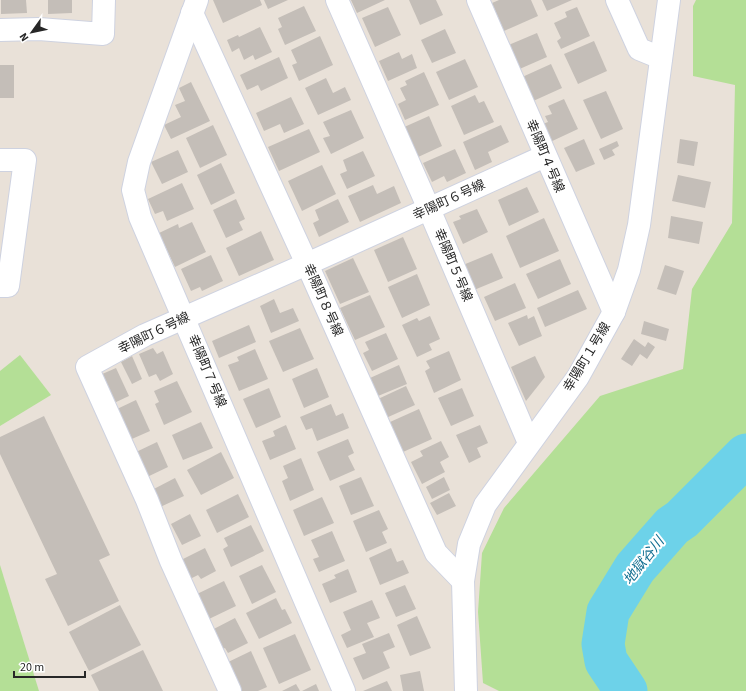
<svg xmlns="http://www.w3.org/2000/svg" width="746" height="691" font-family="'Source Sans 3','Noto Sans JP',sans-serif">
  <rect width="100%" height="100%" fill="#e9e1d8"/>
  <!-- green -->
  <g fill="#b4df96">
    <polygon points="696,0 746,0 746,691 499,691 483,683 478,612 482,553 504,508 600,396 683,369 692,289 732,223 735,85 693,76 693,6"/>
    <polygon points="20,355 51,395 0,426 0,371"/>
    <polygon points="0,565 39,691 0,691"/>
  </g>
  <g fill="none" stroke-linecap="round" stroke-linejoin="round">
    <!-- river -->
    <polyline stroke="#6dd2e9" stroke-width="43" points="626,691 606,661 603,644 608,612 635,568 672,526 682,519 746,455"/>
  </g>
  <!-- building -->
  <g fill="#c4beb8">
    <polygon points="1,0 26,0 27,13 1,14"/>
    <polygon points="48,0 72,0 72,13 48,14"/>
    <polygon points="213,0 260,0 262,5 223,23"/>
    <polygon points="264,0 288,0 268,9"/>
    <polygon points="351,0 385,0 357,13"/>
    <polygon points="409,0 436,0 443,15 420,25"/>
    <polygon points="499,0 531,0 538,16 504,31 492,3"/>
    <polygon points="542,0 572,0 547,11"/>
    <polygon points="304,6 316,31 285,45 278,29 282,27 278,18"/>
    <polygon points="388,7 401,35 375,47 362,18"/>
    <polygon points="577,7 590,36 561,49 557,41 561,38 554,23 567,17 565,12"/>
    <polygon points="260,27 272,52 255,60 253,55 244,60 239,48 232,52 227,40 238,35 239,37"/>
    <polygon points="445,29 456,53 432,63 421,40"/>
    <polygon points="537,33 547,57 515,71 504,47"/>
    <polygon points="320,36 333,65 299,81 292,65 297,63 291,50"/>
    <polygon points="594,41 607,71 578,84 564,54"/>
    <polygon points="399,52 402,59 412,54 417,68 388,81 379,61"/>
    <polygon points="279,57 288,78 261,91 258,85 247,90 240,75"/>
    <polygon points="465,59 478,87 449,100 436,72"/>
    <polygon points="551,64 562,88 531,102 520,78"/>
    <rect x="0" y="65" width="14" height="33"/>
    <polygon points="424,72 439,105 405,120 398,104 406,100 400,88 407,85 405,81"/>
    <polygon points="326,78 333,93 345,87 351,100 318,115 305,88"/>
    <polygon points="191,82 210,121 171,139 164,125 181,117 175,105 185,101 179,88"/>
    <polygon points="606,91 623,129 601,139 583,100"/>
    <polygon points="475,95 479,103 484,101 494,122 464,135 451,106"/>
    <polygon points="291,97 304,124 284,133 280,124 264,131 256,113"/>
    <polygon points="564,99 578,129 548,143 540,125 548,122 545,116 552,114 548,106"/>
    <polygon points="351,110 364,138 331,154 323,138 330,136 323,122"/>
    <polygon points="429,116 442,146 416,158 402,128"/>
    <polygon points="213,125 227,155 200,168 186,138"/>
    <polygon points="501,125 509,142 488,152 492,162 475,170 463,142"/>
    <polygon points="309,129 320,152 279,171 268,147"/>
    <polygon points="584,139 595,164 576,172 564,148"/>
    <polygon points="680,139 698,142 694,166 677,163"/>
    <polygon points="617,141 619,146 612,150 615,155 604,160 599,149"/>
    <polygon points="455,149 466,173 447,182 444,176 432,182 423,163"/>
    <polygon points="178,150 188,172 162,184 151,162"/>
    <polygon points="363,151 375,176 347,189 340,174 347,171 343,160"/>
    <polygon points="221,163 235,193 211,205 197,175"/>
    <polygon points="322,165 336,194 302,211 288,181"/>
    <polygon points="678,175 711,182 705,208 672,201"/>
    <polygon points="182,183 194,209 167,221 163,211 155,214 148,199"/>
    <polygon points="373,185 377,194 394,186 401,203 360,222 348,196"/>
    <polygon points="527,187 539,212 509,226 498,200"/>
    <polygon points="236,199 245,219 239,222 243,230 226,238 213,210"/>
    <polygon points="338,199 349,222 319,237 313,223 319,220 315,210"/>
    <polygon points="477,209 488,232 463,244 453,222 461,219 459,216"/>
    <polygon points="671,216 703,222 699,244 668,238"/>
    <polygon points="544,218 559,251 520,268 506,236"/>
    <polygon points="192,222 206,252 175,267 159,233 178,224 179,228"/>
    <polygon points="261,231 274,260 239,276 226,248"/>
    <polygon points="403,237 417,269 388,282 374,250"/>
    <polygon points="492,253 503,278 474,290 463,265"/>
    <polygon points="211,255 223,281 202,291 200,287 191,291 181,269"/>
    <polygon points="353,258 369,292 340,304 325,271"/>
    <polygon points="560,259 571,284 538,299 526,274"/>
    <polygon points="665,265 684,271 676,295 657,289"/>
    <polygon points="417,274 430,305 402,318 388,287"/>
    <polygon points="515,283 526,308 495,321 484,297"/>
    <polygon points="578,290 587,309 545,327 537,308"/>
    <polygon points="370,295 385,327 355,340 340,308"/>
    <polygon points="274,299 280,313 293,308 299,321 271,333 260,306"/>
    <polygon points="527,315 528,319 534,316 542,336 519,346 508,323"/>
    <polygon points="430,316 440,339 429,344 432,350 417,357 402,325 417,318 419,321"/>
    <polygon points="644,321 669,329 666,341 641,334"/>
    <polygon points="249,325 256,342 219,358 212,341"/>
    <polygon points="300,328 314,359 283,372 269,341"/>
    <polygon points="386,333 398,359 372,371 363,353 369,350 365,342"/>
    <polygon points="634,339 645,347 648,342 655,347 647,359 640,354 632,366 621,359"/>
    <polygon points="153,348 157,354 163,351 173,374 160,381 156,374 149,377 139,354"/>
    <polygon points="255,349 268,379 239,391 228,365 239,361 237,357"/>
    <polygon points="449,351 461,380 434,393 425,371 430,368 426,361"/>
    <polygon points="132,356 142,379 132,384 121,362"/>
    <polygon points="535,356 545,377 526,401 511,367"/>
    <polygon points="399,365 407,384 378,396 370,378"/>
    <polygon points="116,368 129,396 114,403 100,375"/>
    <polygon points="317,368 329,397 304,408 292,379"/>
    <polygon points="177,381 192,412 164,425 155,404 159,402 154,391"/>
    <polygon points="406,386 415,405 386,418 378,399"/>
    <polygon points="269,388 281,417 256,428 243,399"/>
    <polygon points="462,388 474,416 451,426 438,398"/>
    <polygon points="136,400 150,431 125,442 117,409"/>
    <polygon points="331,404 336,416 343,413 349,428 317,441 312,428 306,430 300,417"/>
    <polygon points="419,409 432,439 403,452 390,422"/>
    <polygon points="44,416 110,555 99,560 119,601 68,626 45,579 57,574 0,454 0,437"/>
    <polygon points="201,422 213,448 183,460 172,435"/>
    <polygon points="286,425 296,449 270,460 262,441 275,436 273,431"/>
    <polygon points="480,425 488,443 477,448 481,457 469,463 456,435"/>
    <polygon points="348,439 354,453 348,456 355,470 330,481 317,452"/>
    <polygon points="441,441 449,457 440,462 445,472 422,484 411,462 423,456 420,451"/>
    <polygon points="157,442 168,467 145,478 134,453"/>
    <polygon points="221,452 234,478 201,495 187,470"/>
    <polygon points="301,458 314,490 290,501 282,481 288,478 283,466"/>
    <polygon points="361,477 374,506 351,515 339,486"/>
    <polygon points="444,477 450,490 432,499 426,487"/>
    <polygon points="175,478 184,496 158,508 150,491"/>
    <polygon points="449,493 456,506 437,515 430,503"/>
    <polygon points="238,494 249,517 217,533 206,510"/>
    <polygon points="322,497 334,523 304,536 293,510"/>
    <polygon points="379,510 388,529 382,532 387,543 366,552 353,521"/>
    <polygon points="190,514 201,536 182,545 171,524"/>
    <polygon points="251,525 264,551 231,567 223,549 228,546 224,538"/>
    <polygon points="332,531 345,561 319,572 313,559 319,557 311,540"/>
    <polygon points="205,548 216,571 201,579 198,575 190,579 181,560"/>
    <polygon points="391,548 397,562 403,560 409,573 380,585 369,558"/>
    <polygon points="262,565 276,592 252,604 239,576"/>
    <polygon points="348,569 357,592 330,603 322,584 336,578 334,575"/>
    <polygon points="224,581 236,606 209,619 197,594"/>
    <polygon points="405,585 416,609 396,617 385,593"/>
    <polygon points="276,598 282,610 285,609 292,623 259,639 246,613"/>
    <polygon points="372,600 380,618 367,623 374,637 347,648 341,635 351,630 343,612"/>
    <polygon points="120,605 141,645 89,671 69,632"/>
    <polygon points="417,616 431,648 410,656 397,625"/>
    <polygon points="235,618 248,643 228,653 225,648 218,651 208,632"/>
    <polygon points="389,633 395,647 383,652 390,668 363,680 353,658 366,653 362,644"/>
    <polygon points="295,634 311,670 279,684 263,648"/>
    <polygon points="143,650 163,691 99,691 91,675"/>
    <polygon points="251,651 267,687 258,691 234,691 222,665"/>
    <polygon points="420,671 424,691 403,691 400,675"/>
    <polygon points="387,681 392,691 363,691"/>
    <polygon points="296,684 300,691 282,691"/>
    <polygon points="316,684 319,691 302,691"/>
  </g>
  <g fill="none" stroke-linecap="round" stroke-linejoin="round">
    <!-- street casing -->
    <g stroke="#ced2e0" stroke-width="24">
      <g id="street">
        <polyline points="197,0 139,162 133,190 140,217 344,691"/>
        <polyline points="337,0 429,209 529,443"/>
        <polyline points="478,0 614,312"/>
        <polyline points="617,0 639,49 661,58"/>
        <polyline points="192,13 307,264 436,553 463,581"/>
        <polyline points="0,30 39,29 103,34 104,0"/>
        <polyline points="0,160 25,160 8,286 0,286"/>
        <polyline points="230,691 171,561 147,500 87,367 145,335 307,264 545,156"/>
      </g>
    </g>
    <!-- secondary casing -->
    <g stroke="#ced2e0" stroke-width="24">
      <polyline id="secondary" points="466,691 463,581 469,544 485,505 578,377 614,312 629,270 639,225 669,0"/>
    </g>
    <!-- street -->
    <use href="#street" stroke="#fff" stroke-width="22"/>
    <!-- secondary -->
    <use href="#secondary" stroke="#fff" stroke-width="22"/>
  </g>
  <g text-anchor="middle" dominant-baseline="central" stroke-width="4" stroke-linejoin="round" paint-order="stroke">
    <!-- street labels -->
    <g font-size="13" fill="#272727" stroke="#fff">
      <text transform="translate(545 156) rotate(67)">幸陽町４号線</text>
      <text transform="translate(449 200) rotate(-25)">幸陽町６号線</text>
      <text transform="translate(453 265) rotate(67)">幸陽町５号線</text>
      <text transform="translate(323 300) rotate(66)">幸陽町８号線</text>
      <text transform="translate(154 333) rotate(-26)">幸陽町６号線</text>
      <text transform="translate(587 357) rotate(-59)">幸陽町１号線</text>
      <text transform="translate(207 371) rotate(67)">幸陽町７号線</text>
    </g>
    <!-- water labels -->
    <g font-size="14" font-style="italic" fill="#116e90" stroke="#fff">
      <text transform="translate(644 561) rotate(-52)">地獄谷川</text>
    </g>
  </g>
  <!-- north arrow -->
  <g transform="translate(32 32) rotate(237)" stroke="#ffffff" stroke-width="3" paint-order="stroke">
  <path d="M0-3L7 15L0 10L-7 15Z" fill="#272727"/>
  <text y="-6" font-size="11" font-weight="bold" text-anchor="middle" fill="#272727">N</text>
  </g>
  <!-- scale -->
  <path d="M14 671v6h71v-6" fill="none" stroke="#272727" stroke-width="2"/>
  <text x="20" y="671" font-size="12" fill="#272727" stroke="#ffffff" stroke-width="3" paint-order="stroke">20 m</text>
</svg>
